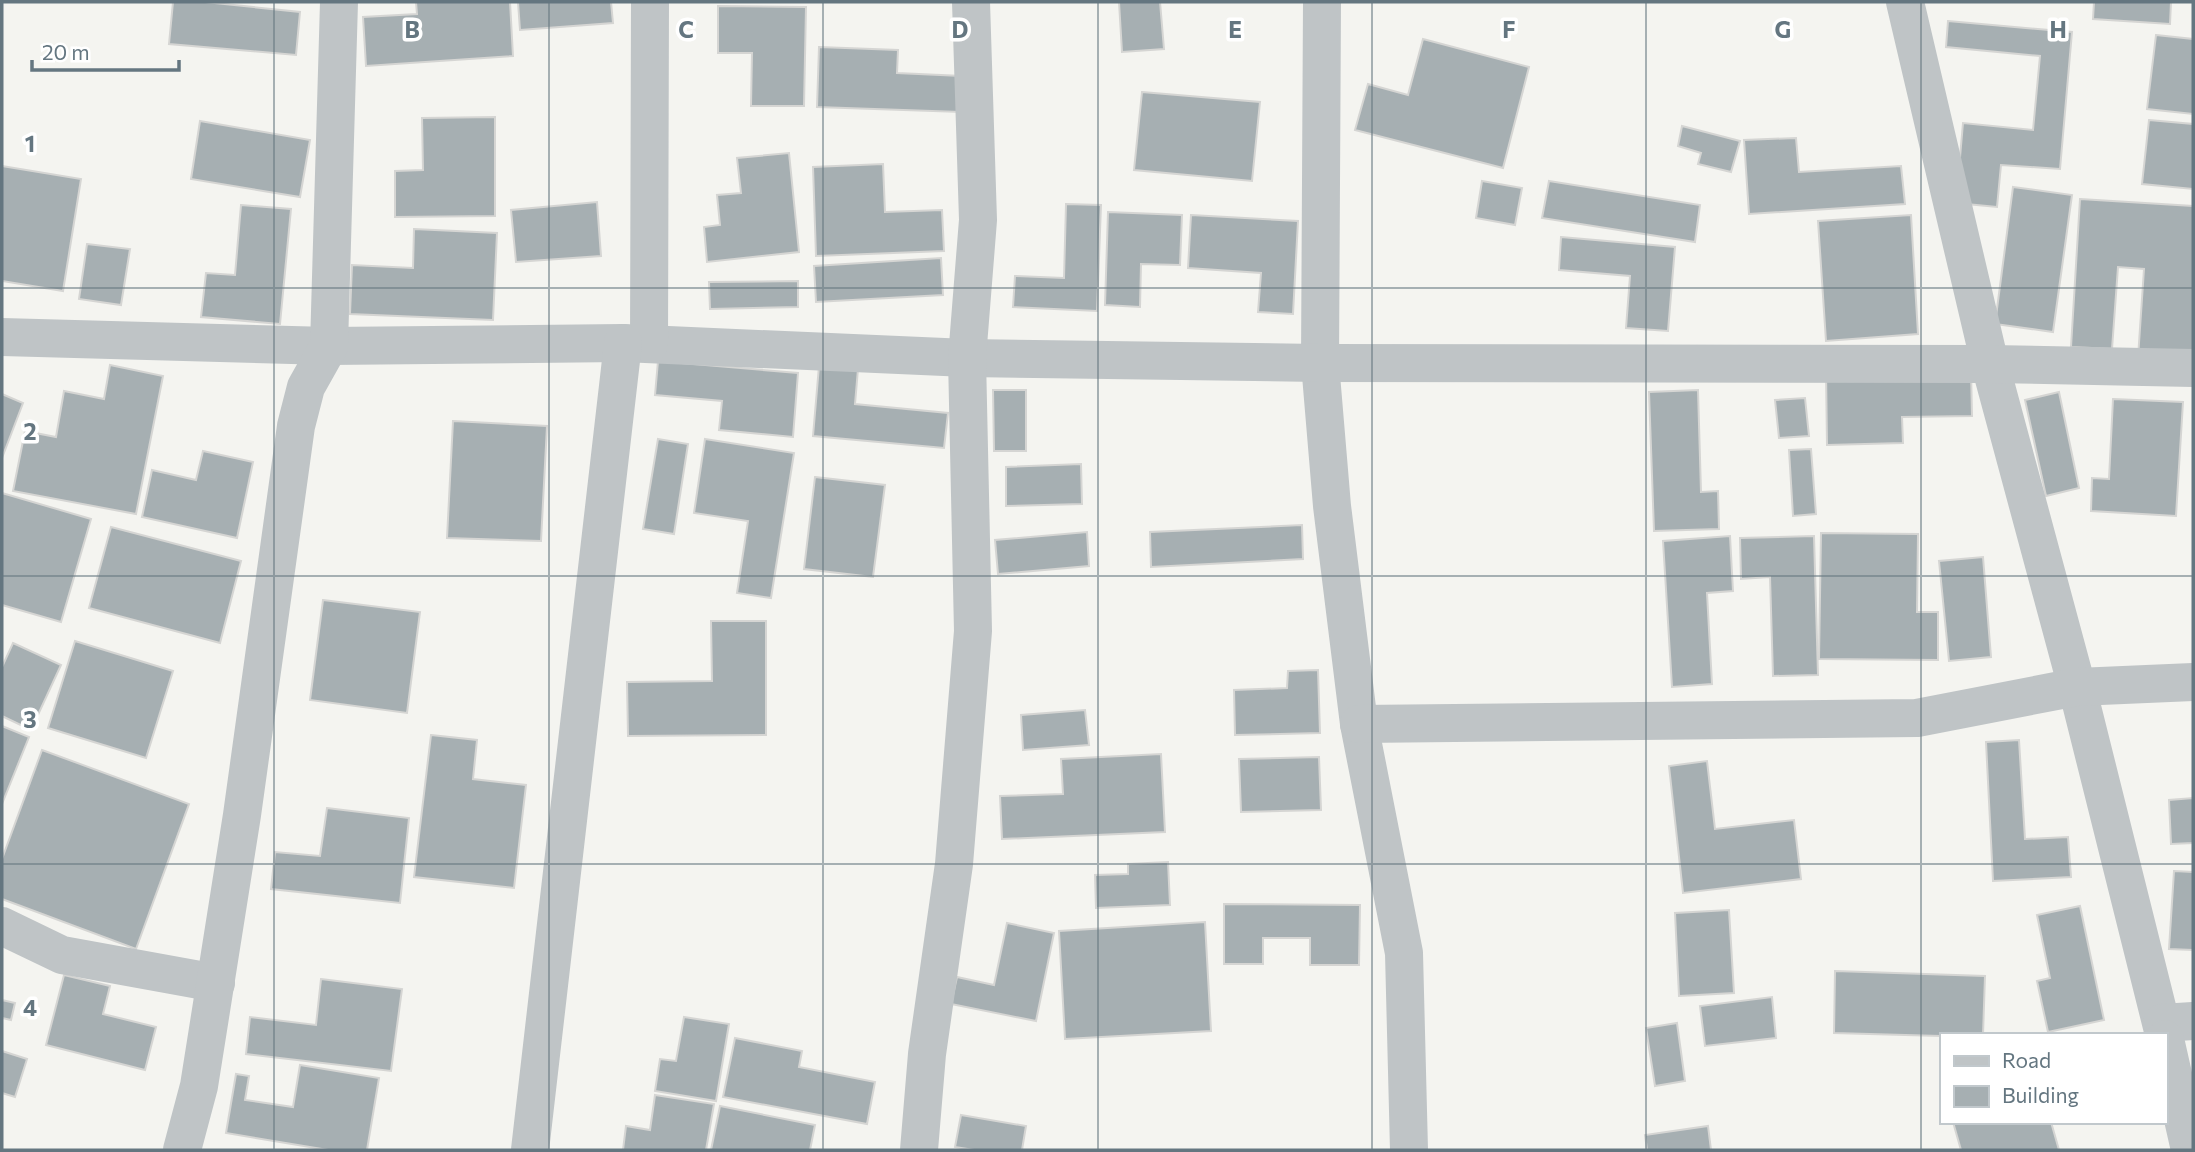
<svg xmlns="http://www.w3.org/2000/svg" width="2195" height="1152" font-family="Commissioner,sans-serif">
  <rect width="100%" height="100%" fill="#f4f4f0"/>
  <!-- building -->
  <g fill="#a6afb2" stroke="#d5d5d3" stroke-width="2">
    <polygon points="173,2 205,2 300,12 296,55 169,44"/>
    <polygon points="416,2 510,2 513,56 366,66 363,17 417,14"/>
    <polygon points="518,2 611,2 613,23 520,30"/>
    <polygon points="1119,2 1160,2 1164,49 1122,52"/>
    <polygon points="2094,2 2171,2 2170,24 2093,19"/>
    <polygon points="718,6 806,7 804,106 751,106 752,53 718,53"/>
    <polygon points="1948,21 2072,32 2060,169 2001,165 1997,207 1956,203 1963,123 2033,130 2040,56 1946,47"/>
    <polygon points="2156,35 2193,39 2193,114 2147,109"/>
    <polygon points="1423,39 1529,67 1503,168 1355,130 1368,84 1408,95"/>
    <polygon points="819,47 898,50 897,73 962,76 961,112 817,107"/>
    <polygon points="1142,92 1260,102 1252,181 1134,170"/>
    <polygon points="495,117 495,216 395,217 395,171 423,170 422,118"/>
    <polygon points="2149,120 2193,124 2193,189 2142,184"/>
    <polygon points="200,121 310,140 300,197 191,179"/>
    <polygon points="1682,126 1740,141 1731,172 1698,164 1701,153 1678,146"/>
    <polygon points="1796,138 1799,172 1901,166 1905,204 1749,214 1744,140"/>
    <polygon points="789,153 799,252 707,262 704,227 720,225 717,195 741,193 737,158"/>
    <polygon points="883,164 885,212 942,210 944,251 816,256 813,167"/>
    <polygon points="2,166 81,179 63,291 2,281"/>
    <polygon points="1482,181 1522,188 1515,225 1476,218"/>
    <polygon points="1549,181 1700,205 1695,242 1542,218"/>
    <polygon points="2013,187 2072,195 2053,332 1995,324"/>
    <polygon points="2080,199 2193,206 2193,361 2138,358 2144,269 2118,267 2112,349 2071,347"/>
    <polygon points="597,202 601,256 516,262 511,210"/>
    <polygon points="1066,204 1101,205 1097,311 1013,307 1015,276 1064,278"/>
    <polygon points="241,205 291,209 280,324 201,317 206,273 235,275"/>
    <polygon points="1108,212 1182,215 1180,265 1141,264 1140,307 1105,305"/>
    <polygon points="1191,215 1298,221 1293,314 1258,312 1261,273 1188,268"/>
    <polygon points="1911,215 1918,334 1826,341 1818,221"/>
    <polygon points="414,229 497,233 493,320 350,314 352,265 413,268"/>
    <polygon points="1561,237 1675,247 1668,331 1626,328 1630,276 1559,270"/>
    <polygon points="87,244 130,249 121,305 79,299"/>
    <polygon points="941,258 943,295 816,302 814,266"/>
    <polygon points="798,281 798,307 710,309 709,282"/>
    <polygon points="658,361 798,373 793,437 719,430 722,401 655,395"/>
    <polygon points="110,365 163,376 136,514 13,491 25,431 56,437 64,391 104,399"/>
    <polygon points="819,366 858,369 855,404 948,413 944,448 813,436"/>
    <polygon points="1971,369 1972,416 1902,417 1903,443 1827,445 1826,371"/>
    <polygon points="993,390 1026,390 1026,451 994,451"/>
    <polygon points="1698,390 1701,492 1718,491 1719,529 1654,531 1649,392"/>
    <polygon points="2059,392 2079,488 2046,496 2025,400"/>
    <polygon points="2,394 23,403 2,458"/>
    <polygon points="1805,398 1809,436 1779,438 1775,400"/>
    <polygon points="2113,399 2183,402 2176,516 2091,511 2092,478 2109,479"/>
    <polygon points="453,421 547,426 541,541 447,538"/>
    <polygon points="658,439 688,444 674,534 643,529"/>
    <polygon points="705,439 794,453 771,598 737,593 748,521 694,513"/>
    <polygon points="1811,449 1816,514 1793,516 1789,450"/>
    <polygon points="203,451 253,462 237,538 142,517 152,470 196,480"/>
    <polygon points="1081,464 1082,504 1006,506 1006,467"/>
    <polygon points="815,477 885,485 873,577 804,569"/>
    <polygon points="2,493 91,519 61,622 2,605"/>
    <polygon points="1302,525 1303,559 1151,567 1150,532"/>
    <polygon points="111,527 241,561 220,643 89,608"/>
    <polygon points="1087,532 1089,566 998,574 995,540"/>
    <polygon points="1821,533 1918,534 1917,612 1938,612 1938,660 1819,659"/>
    <polygon points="1730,536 1733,591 1707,593 1712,684 1672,687 1663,541"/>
    <polygon points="1814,536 1818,675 1773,676 1770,577 1741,579 1740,538"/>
    <polygon points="1983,557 1991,657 1949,661 1939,561"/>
    <polygon points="323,600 420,612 407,713 310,700"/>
    <polygon points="711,621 766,621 766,735 628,736 627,682 712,681"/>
    <polygon points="75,641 173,671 146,758 48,728"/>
    <polygon points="13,643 61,665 31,730 2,716 2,667"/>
    <polygon points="1318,670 1320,733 1235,735 1234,690 1287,688 1288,671"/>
    <polygon points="1085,710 1089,745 1023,750 1021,715"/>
    <polygon points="2,726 29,737 2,804"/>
    <polygon points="431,735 477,740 473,779 526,785 514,888 414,877"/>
    <polygon points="2019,740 2025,839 2068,837 2071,877 1993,881 1986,742"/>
    <polygon points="42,750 189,804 136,949 2,899 2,859"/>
    <polygon points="1161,754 1165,832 1002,839 1000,796 1063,794 1061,759"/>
    <polygon points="1319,757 1321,810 1241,812 1239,759"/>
    <polygon points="1707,761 1715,829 1794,820 1801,879 1683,893 1669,766"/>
    <polygon points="2193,798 2193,843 2171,844 2169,800"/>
    <polygon points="327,808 409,818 400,903 271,889 275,852 320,856"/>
    <polygon points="1168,862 1170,905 1096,908 1095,875 1128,874 1128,864"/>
    <polygon points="2174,871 2193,872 2193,950 2169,949"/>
    <polygon points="1224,904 1360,905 1359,965 1310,965 1310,938 1263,938 1263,964 1224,964"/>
    <polygon points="2080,906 2104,1020 2048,1032 2037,981 2050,978 2037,915"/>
    <polygon points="1729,910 1734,993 1679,996 1675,913"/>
    <polygon points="1205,922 1211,1031 1065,1039 1059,931"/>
    <polygon points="1007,923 1054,933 1036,1021 951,1004 957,977 994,985"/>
    <polygon points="1835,971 1985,976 1983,1035 1941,1036 1834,1033"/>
    <polygon points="64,975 110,986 103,1014 156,1027 145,1070 46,1045"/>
    <polygon points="321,979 402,989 391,1071 246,1054 250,1017 316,1025"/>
    <polygon points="1772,997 1776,1038 1705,1046 1700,1006"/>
    <polygon points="2,1000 15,1003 11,1020 2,1018"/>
    <polygon points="684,1017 729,1024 716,1101 655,1091 660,1059 676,1061"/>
    <polygon points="1677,1023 1685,1081 1655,1086 1646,1028"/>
    <polygon points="735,1038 802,1051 799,1067 875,1082 867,1124 723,1097"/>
    <polygon points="2,1051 27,1059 15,1097 2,1093"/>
    <polygon points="300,1065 379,1078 367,1150 328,1150 226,1133 236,1074 249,1076 245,1100 293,1107"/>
    <polygon points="655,1095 714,1104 706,1150 623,1150 626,1126 650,1130"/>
    <polygon points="720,1106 815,1125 810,1150 711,1150"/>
    <polygon points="961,1115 1026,1126 1022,1150 974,1150 955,1147"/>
    <polygon points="1953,1122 2051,1122 2059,1150 1961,1150"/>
    <polygon points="1708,1126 1711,1150 1647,1150 1645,1135"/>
  </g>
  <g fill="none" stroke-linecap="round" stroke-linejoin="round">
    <!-- street -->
    <g stroke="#bfc4c6" stroke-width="38">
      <polyline points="1322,2 1320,363 1332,506 1359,724 1404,953 1409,1150"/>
      <polyline points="1905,2 1990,364 2077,687 2164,1035"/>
      <polyline points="2,337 329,346 623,343 967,358 1320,363 1990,364 2193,368"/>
      <polyline points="649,344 650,2"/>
      <polyline points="1359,724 1917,718 2077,687 2193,682"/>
      <polyline points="2,926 62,955 216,983"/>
      <polyline points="2162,1023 2193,1021"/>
      <polyline points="2165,1039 2190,1150"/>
      <polyline points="182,1150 199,1086 242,815 296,426 306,387 329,346 339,2"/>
      <polyline points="530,1150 623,343"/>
      <polyline points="919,1150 927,1054 954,864 973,631 967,358 978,220 971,2"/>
    </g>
  </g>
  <!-- grid -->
  <path fill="none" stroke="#647680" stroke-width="2" stroke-opacity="0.55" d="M274,2V1150M549,2V1150M823,2V1150M1098,2V1150M1372,2V1150M1646,2V1150M1921,2V1150M2,288H2193M2,576H2193M2,864H2193"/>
  <g font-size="23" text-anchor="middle" font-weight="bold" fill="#647680" stroke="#fff" stroke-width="7" stroke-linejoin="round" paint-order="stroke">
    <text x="412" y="38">B</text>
    <text x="686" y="38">C</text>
    <text x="960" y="38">D</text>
    <text x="1235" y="38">E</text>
    <text x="1509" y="38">F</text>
    <text x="1783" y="38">G</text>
    <text x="2058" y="38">H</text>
    <text x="30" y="152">1</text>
    <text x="30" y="440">2</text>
    <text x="30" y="728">3</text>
    <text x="30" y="1016">4</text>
  </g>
  <!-- border -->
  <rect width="2195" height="1152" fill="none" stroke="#647680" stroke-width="7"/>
  <!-- legend -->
  <rect x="1940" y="1033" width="228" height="91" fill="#ffffff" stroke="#c1c8cc" stroke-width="2"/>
  <rect x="1954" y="1056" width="35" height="10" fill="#bfc4c6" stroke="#c1c8cc" stroke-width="2"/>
  <text x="2002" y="1068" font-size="21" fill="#647680">Road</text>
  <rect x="1954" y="1086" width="35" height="21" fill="#a6afb2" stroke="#c1c8cc" stroke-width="2"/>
  <text x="2002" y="1103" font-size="21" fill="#647680">Building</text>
  <!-- scale -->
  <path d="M32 60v10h147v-10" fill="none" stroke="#647680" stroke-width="3.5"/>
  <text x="42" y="60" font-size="21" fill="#647680" stroke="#ffffff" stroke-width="5" paint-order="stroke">20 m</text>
</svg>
